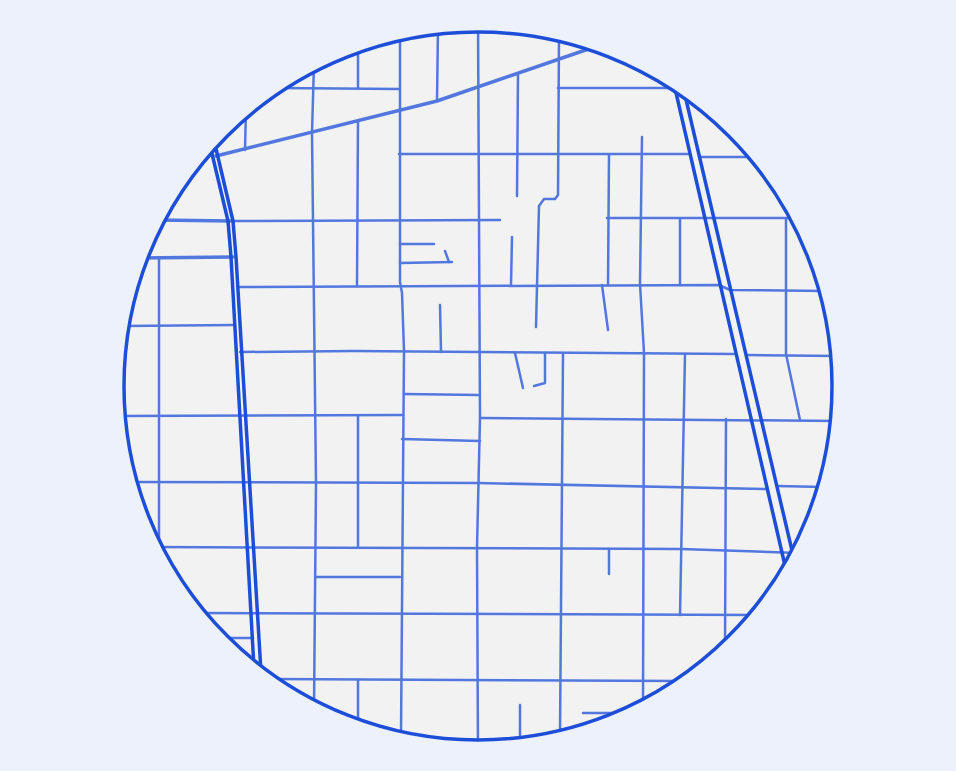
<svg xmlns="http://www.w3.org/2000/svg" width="956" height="771" font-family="Figtree,sans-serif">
  <rect width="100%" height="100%" fill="#f2f2f2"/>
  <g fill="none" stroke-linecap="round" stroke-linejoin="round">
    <!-- minor -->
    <g stroke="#5277de" stroke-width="2.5">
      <polyline points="460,23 496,23"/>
      <polyline points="400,35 400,282 402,293 404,351 401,736"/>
      <polyline points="358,43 358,88"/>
      <polyline points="314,63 312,133 316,483 314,708"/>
      <polyline points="277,88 399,89"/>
      <polyline points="558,88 674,88"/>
      <polyline points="437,101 438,27"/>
      <polyline points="642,137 640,284 644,353 643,707"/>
      <polyline points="245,150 246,108"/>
      <polyline points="399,154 689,154"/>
      <polyline points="200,155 213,155"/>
      <polyline points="701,157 757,157"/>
      <polyline points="517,196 518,75"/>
      <polyline points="162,212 162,220"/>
      <polyline points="607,218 798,218"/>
      <polyline points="786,219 786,354 800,420"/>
      <polyline points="233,221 500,220"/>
      <polyline points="400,244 434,244"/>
      <polyline points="445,251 449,262"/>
      <polyline points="159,258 159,555"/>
      <polyline points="400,263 452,262"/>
      <polyline points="511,285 512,237"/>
      <polyline points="602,285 608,330"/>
      <polyline points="608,285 609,155"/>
      <polyline points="680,285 680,219"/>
      <polyline points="357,286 358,121"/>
      <polyline points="238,287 719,285 730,290 825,291"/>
      <polyline points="440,305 441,352"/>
      <polyline points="124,326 235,325"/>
      <polyline points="536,327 539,206 544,199 555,199 558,195 559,35"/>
      <polyline points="240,352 354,351 735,354"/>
      <polyline points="515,353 523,388"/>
      <polyline points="747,355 838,356"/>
      <polyline points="534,386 545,383 545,353"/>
      <polyline points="404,394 479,395"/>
      <polyline points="118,416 402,415"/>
      <polyline points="358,416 358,547"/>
      <polyline points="480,418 837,421"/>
      <polyline points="402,439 480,441"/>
      <polyline points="131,482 478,483 766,489"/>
      <polyline points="777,486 824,487"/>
      <polyline points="154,547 681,549 798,553"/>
      <polyline points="609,574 609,549"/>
      <polyline points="316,577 400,577"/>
      <polyline points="198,613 756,615"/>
      <polyline points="680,615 685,354"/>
      <polyline points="214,638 253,638"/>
      <polyline points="725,652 726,419"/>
      <polyline points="271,679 682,681"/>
      <polyline points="358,680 358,728"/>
      <polyline points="583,713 635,713"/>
      <polyline points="560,735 563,354"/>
      <polyline points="520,743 520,705"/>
      <polyline points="443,745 509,746"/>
      <polyline points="478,752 477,548 480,418 478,19"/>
    </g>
    <!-- tertiary -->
    <g stroke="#5277de" stroke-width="3.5">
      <polyline points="216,156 437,101 603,44"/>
      <polyline points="157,220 231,221"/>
      <polyline points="137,258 233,257"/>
    </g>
    <!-- secondary -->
    <g stroke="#1d4ed8" stroke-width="3.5">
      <polyline points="674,84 786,570"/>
      <polyline points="684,91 794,559"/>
      <polyline points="213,136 233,221 236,257 261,672"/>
      <polyline points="209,141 228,221 231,257 254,668"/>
    </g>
  </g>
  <!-- crop -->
  <path d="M0 0H956V771H0ZM124 386a354 354 0 1 1 708 0a354 354 0 1 1-708 0Z" fill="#edf1fc" fill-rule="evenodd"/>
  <path fill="none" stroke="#1d4ed8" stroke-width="3.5" d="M124 386a354 354 0 1 1 708 0a354 354 0 1 1-708 0Z"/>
</svg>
